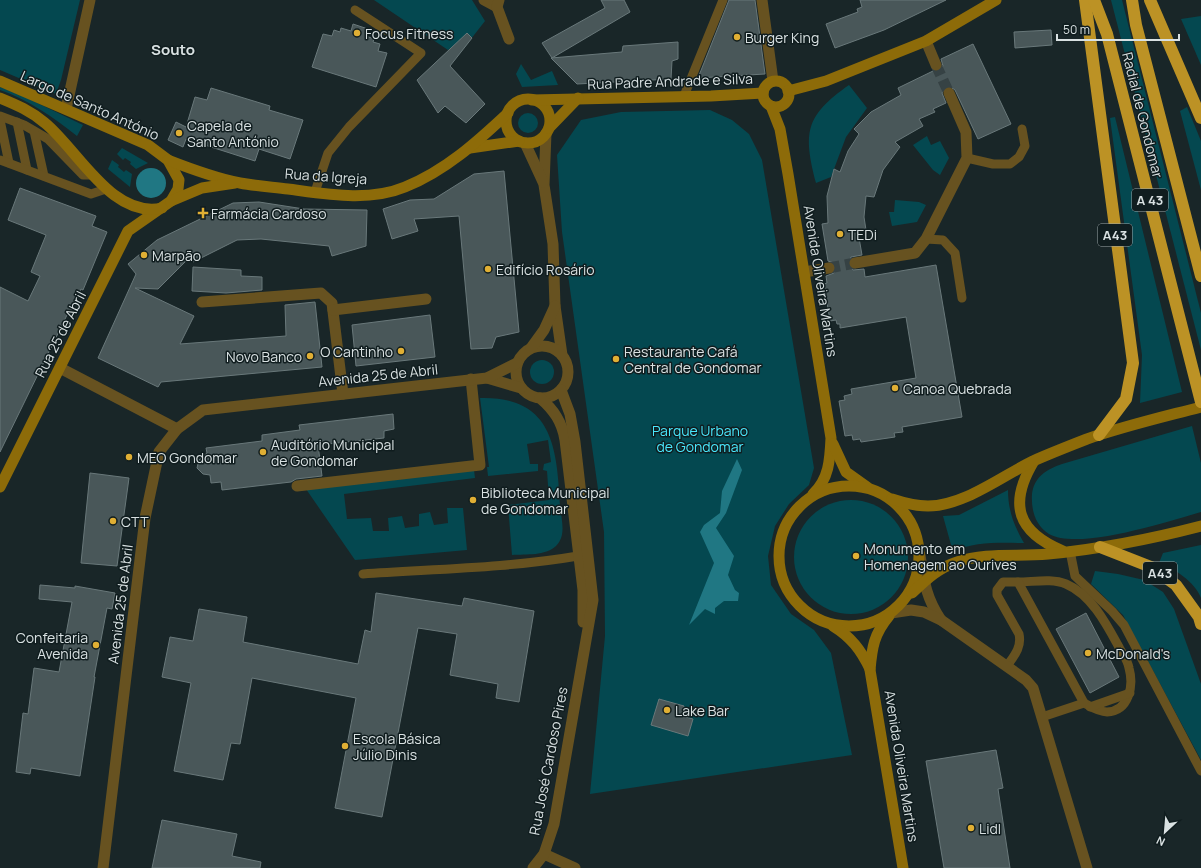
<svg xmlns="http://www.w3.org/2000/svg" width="1201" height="868" font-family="Manrope,sans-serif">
  <rect width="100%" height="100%" fill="#192628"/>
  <!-- green -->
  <g fill="#044850">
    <polygon points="0,0 80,0 61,80 56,94 0,70"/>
    <polygon points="374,0 472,0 485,21 460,53 451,48 448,50"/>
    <polygon points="1111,0 1122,0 1201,313 1201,350"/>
    <polygon points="1201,16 1201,65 1181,19"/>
    <polygon points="521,64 531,80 552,71 558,85 522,87 516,74"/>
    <path d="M849,85L867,108L846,137L831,177L816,183C803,132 805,116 849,85Z"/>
    <path d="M0,87L25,97L83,125L77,136C53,117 29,100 0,90Z"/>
    <polygon points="1187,107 1201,141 1201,190 1180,111"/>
    <polygon points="710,110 732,120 749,134 762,160 814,468 809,485 789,504 775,526 768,556 771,585 791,614 814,630 831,653 852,755 590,794 605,636 604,532 562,232 557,155 581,120 621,112"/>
    <circle cx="528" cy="123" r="10"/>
    <polygon points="1115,117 1182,392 1140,403 1142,355 1110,118"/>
    <polygon points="927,136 931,145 940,141 949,158 940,175 933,170 913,145"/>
    <polygon points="122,148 148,163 136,169 130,164 131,162 125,158 123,160 117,154"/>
    <polygon points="112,160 119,165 118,167 124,172 126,170 132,174 130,187 108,169"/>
    <polygon points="895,200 919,202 926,205 917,222 892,226 889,212 894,212"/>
    <circle cx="542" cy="372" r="12"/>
    <path d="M480,398C553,396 557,448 560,505C561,519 567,535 556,546C545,556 527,554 512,555L508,505L549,500L547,471L543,470L544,464L551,462L548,440L527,444L530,464H538V471L488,476L487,467H489Z"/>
    <path d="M1192,426L1201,463V512C1169,521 1079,551 1049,534C1035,525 1031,510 1032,494C1034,477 1047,469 1062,464Z"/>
    <polygon points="474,470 475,478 344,494 347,519 371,518 373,531 389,531 388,518 402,516 405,528 419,526 419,514 430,512 434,525 448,523 447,508 463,508 467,550 355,560 306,489"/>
    <path d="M1008,490C1008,510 1014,526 1024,543C1001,543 974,541 953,552L943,516L959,515Z"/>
    <circle cx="851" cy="557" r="57"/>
    <path d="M1201,545V598C1195,582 1174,568 1159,563L1163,553Z"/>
    <polygon points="1095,571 1118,574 1144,580 1163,592 1174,609 1201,684 1201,760 1123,615 1091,584"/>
  </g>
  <!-- water -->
  <g fill="#207783">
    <circle cx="151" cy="183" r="15"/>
    <polygon points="737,459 742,470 726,513 716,528 734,556 728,575 735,590 739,593 738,601 724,601 715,608 715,614 705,609 689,625 714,563 700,532 704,525 720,513 722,491"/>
  </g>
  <!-- building -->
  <g fill="#495759" stroke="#69787a">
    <polygon points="601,0 624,0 630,12 552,58 542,43 605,8"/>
    <polygon points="729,0 755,0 765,74 698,78"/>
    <polygon points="860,0 946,0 884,30 835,48 826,24 858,12 857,9 862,7"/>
    <polygon points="353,24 368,29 366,36 374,39 373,42 380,44 378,51 387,53 376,87 312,67 323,34 332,36 334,30 340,32 341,28 351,31"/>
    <polygon points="1051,30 1052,45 1015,48 1014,32"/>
    <polygon points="467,33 472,38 450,66 485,104 466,123 445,106 438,113 417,80"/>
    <polygon points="678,42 678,59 672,61 671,79 577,84 551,58 622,52 623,46"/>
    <polygon points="973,44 1011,124 978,139 955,90 949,86 944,89 942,93 946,103 933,109 935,112 919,119 923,126 895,142 900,147 883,170 874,197 866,196 864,217 866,230 858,232 862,255 851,257 848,264 853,270 864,269 865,277 936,265 962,417 902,427 903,432 894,433 895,437 861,442 860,439 853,440 852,435 845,436 839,401 845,400 844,396 852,394 851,389 916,378 906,317 840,328 840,324 837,324 836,320 830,321 824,284 827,283 826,276 834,273 836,267 834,263 828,261 822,224 828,223 827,196 834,169 840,172 848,151 859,134 854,129 871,112 901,95 898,88 933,71 939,71 943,66 941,59"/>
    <polygon points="211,88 270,106 269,110 303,120 290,159 259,149 255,161 186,139 183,147 168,140 176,122 186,127 195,97 207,100"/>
    <polygon points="504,171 519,332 496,337 492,348 471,349 459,216 414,219 418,231 392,239 383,209 410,200 434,199 474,174"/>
    <polygon points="20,188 96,216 92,226 107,232 83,290 81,289 69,315 67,315 0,452 0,287 28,301 40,276 31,272 46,235 8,220"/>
    <polygon points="259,202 304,209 367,210 366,246 332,256 329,246 261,239 237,240 193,262 193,254 158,289 135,288 194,316 180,344 286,336 285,305 315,302 322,367 161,382 158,387 98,358 136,274 128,264 157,240 233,203"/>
    <polygon points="193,267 241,270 241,276 262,277 262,290 226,293 192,291"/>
    <polygon points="430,315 435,357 356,366 352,325"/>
    <polygon points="393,414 394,429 384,431 384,438 318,445 322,476 296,479 291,482 222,490 221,482 211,483 210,475 203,474 197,468 199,460 207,453 206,448 262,441 262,435 300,430 299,425"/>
    <polygon points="90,473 129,478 117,566 81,563"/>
    <polygon points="40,585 75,588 75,586 115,593 112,609 107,608 94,677 95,677 80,776 31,768 30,774 16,772 23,713 28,714 34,668 59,672 72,602 39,599"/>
    <polygon points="376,593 462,606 464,598 534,611 519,702 496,698 498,684 450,675 457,634 418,628 382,817 335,808 356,698 252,678 240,744 231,743 223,780 174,771 191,683 162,677 170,637 193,641 199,609 247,617 243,642 358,664 365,630 371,632"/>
    <polygon points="1086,613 1119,677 1090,693 1056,629"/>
    <polygon points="659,699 684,706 682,716 693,719 688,736 651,725"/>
    <polygon points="996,750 1003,788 998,789 1010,868 944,868 926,761"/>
    <polygon points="162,820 237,834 232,856 261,862 260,868 152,868"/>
  </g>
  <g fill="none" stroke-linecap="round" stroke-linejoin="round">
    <!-- minor-tunnel -->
    <g stroke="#364244" stroke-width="11" stroke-dasharray="11 5.5" stroke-linecap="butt">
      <polyline points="936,65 949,93"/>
      <polyline points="829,268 855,263"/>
    </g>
    <!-- service -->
    <g stroke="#675220" stroke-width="9">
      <polyline points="684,96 723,0"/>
      <polyline points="0,116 24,125 48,139 83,175 94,175"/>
      <polyline points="0,120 9,163"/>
      <polyline points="17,122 27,170"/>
      <polyline points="34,131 44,176"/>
      <polyline points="967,158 993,164 1010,164 1019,157 1025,146 1022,129"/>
      <polyline points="0,160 91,194 106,189"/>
      <polyline points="315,192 328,153 349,127 421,53 355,10"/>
      <polyline points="926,239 943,240 955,253 962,298"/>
      <polyline points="1070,551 1075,576 1112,611 1124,625 1201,771"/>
      <path d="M363,574C435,569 508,568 578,556"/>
      <path d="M1018,582C1033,582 1052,578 1066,584C1092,595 1107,625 1120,649C1123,654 1128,661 1129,668C1134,686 1129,711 1107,712C1099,712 1091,707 1084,703"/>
      <path d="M1007,666C1014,656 1022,647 1019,634L997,595V590L1003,582H1018L1084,703L1042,717"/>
      <polyline points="1090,707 1130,693"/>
    </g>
    <!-- pedestrian -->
    <g stroke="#675220" stroke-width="11">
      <polyline points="484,0 497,7"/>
      <polyline points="499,0 497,7 509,39"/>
      <polyline points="60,368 177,429"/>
      <polyline points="297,486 480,465 471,379"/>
    </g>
    <!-- minor -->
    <g stroke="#675220" stroke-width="11">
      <polyline points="762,0 773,81"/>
      <polyline points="926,41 936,65"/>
      <polyline points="66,109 90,0"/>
      <polyline points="546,133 544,185 553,244 555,306 562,355"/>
      <polyline points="525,143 543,182"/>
      <polyline points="855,263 915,253 926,239 967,158 966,132 949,93"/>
      <polyline points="804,272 829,268"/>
      <polyline points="202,302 321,293 332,303 343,394"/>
      <polyline points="333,310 426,299"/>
      <circle cx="542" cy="372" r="26"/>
      <polyline points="531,348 544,330 555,306"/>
      <polyline points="487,378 521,388"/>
      <path d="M540,398C554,410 562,422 565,440L583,590V622"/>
      <path d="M920,555C924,581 926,598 941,620"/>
      <polyline points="891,613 911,610 924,612 941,620 1026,680 1033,688 1087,868"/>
      <polyline points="544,854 575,868"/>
      <polyline points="103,868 145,518 159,452 177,429 203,410 487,378 517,363"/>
      <polyline points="533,868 544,854 554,824 593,600 575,442 570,414 561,390"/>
    </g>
    <!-- secondary -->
    <g stroke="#8d6b09" stroke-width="11">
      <circle cx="776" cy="94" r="13"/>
      <polyline points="0,81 148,145 168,160 179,180 178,189 171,201 128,231 0,487"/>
      <polyline points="788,91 826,81 926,41 996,0"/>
      <path d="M0,98C17,105 31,111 45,123C78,150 112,219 162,208"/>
      <circle cx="528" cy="121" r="22"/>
      <polyline points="532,100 711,96 763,93"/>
      <path d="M771,106L780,129L788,174L831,438C830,460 829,479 813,494"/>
      <polyline points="549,128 578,98"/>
      <polyline points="470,148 519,141"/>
      <path d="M168,160C191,169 216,178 240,183C256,186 272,187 288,189C326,194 369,202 405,187C445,171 477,142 508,113"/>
      <polyline points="171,201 202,188 235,183"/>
      <polyline points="833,444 846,472 867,487"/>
      <path d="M1034,461C1008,504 1017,532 1063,551"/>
      <circle cx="849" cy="556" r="70"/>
      <path d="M892,499C904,503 916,506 928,506C964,506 1002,476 1033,461C1051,453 1069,446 1087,439C1124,426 1163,417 1201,407"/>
      <path d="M912,593C926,580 938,568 957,562C986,552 1018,557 1048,554C1100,549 1151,539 1201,526"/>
      <path d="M889,616C874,634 872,647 870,670L903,868"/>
      <path d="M833,626C851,637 861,650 870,669"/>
    </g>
    <!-- motorway -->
    <g stroke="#bc9225" stroke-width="12">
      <polyline points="1085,0 1133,363 1126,399 1099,435"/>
      <polyline points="1094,0 1107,34 1201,402"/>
      <polyline points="1132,0 1136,25 1201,276"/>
      <polyline points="1150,0 1201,118"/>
      <polyline points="1100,547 1151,567 1176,585 1199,617 1201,624"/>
    </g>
  </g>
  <!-- markers -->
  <g fill="#e0af34" stroke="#101d1f" stroke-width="1.5">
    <circle cx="357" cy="33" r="4"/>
    <circle cx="737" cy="37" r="4"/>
    <circle cx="179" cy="133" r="4"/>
    <path d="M201 207h4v4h4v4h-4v4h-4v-4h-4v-4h4z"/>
    <circle cx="840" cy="234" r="4"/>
    <circle cx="144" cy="255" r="4"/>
    <circle cx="488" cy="269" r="4"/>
    <circle cx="401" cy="351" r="4"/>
    <circle cx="310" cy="356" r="4"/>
    <circle cx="616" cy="359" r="4"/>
    <circle cx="895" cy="388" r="4"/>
    <circle cx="263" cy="452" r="4"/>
    <circle cx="129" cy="457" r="4"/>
    <circle cx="473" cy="500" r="4"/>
    <circle cx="113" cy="521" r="4"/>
    <circle cx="856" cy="556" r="4"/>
    <circle cx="96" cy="645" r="4"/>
    <circle cx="1088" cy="653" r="4"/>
    <circle cx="667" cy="710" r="4"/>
    <circle cx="345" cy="746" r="4"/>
    <circle cx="971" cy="828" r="4"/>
  </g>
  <g text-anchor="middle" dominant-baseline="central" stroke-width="3" stroke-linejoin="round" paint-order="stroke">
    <!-- shield labels -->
    <g fill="#101d1f" stroke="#9da6a8" stroke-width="1">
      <rect x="1132" y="189" width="36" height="22" rx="3"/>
      <rect x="1098" y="224" width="34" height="22" rx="3"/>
      <rect x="1143" y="562" width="34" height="22" rx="3"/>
    </g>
    <g font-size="13" font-weight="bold" fill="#d9e1e2">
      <text x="1150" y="200">A 43</text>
      <text x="1115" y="235">A43</text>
      <text x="1160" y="573">A43</text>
    </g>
    <!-- poi labels -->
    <g font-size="14" fill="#d9e1e2" stroke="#101d1f" text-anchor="start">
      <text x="365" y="33">Focus Fitness</text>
      <text x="745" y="37">Burger King</text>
      <text x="187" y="125">Capela de<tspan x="187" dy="16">Santo António</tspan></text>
      <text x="211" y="213">Farmácia Cardoso</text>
      <text x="848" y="234">TEDi</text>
      <text x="152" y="255">Marpão</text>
      <text x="496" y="269">Edifício Rosário</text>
      <text x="393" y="351" text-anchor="end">O Cantinho</text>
      <text x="624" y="351">Restaurante Cafá<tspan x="624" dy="16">Central de Gondomar</tspan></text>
      <text x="302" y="356" text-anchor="end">Novo Banco</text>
      <text x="903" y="388">Canoa Quebrada</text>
      <text x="271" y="444">Auditório Municipal<tspan x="271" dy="16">de Gondomar</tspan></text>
      <text x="137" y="457">MEO Gondomar</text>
      <text x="481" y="492">Biblioteca Municipal<tspan x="481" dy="16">de Gondomar</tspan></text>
      <text x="121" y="521">CTT</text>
      <text x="864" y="548">Monumento em<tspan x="864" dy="16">Homenagem ao Ourives</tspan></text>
      <text x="88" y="637" text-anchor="end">Confeitaria<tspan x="88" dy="16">Avenida</tspan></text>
      <text x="1096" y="653">McDonald's</text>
      <text x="675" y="710">Lake Bar</text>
      <text x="353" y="738">Escola Básica<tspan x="353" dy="16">Júlio Dinis</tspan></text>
      <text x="979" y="828">Lidl</text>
    </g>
    <!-- street labels -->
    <g font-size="14" fill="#d9e1e2" stroke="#101d1f">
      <text transform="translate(670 81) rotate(-2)">Rua Padre Andrade e Silva</text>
      <text transform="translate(90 105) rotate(24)">Largo de Santo António</text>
      <text transform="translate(1143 115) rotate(76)">Radial de Gondomar</text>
      <text transform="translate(326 176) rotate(4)">Rua da Igreja</text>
      <text transform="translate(821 281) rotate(81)">Avenida Oliveira Martins</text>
      <text transform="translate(60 334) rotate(-63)">Rua 25 de Abril</text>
      <text transform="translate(378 375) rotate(-6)">Avenida 25 de Abril</text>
      <text transform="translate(120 604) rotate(-83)">Avenida 25 de Abril</text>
      <text transform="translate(548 761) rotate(-79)">Rua José Cardoso Pires</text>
      <text transform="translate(902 766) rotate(81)">Avenida Oliveira Martins</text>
    </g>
    <!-- park labels -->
    <g font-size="14" fill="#49e8fd" stroke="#101d1f">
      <text x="700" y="430">Parque Urbano<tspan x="700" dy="16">de Gondomar</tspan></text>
    </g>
    <!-- neighbourhood labels -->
    <g font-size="15" font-weight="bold" fill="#d9e1e2" stroke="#101d1f">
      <text x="173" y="49">Souto</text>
    </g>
  </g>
  <!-- north arrow -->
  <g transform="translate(1165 832) rotate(206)" stroke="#101d1f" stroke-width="3" paint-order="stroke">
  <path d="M0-3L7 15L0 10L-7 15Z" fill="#d9e1e2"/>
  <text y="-6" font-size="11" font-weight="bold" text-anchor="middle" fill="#d9e1e2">N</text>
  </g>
  <!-- scale -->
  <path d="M1057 34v6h122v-6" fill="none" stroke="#d9e1e2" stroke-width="2"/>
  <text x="1063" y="34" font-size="12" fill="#d9e1e2" stroke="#101d1f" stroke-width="3" paint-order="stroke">50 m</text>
</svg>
